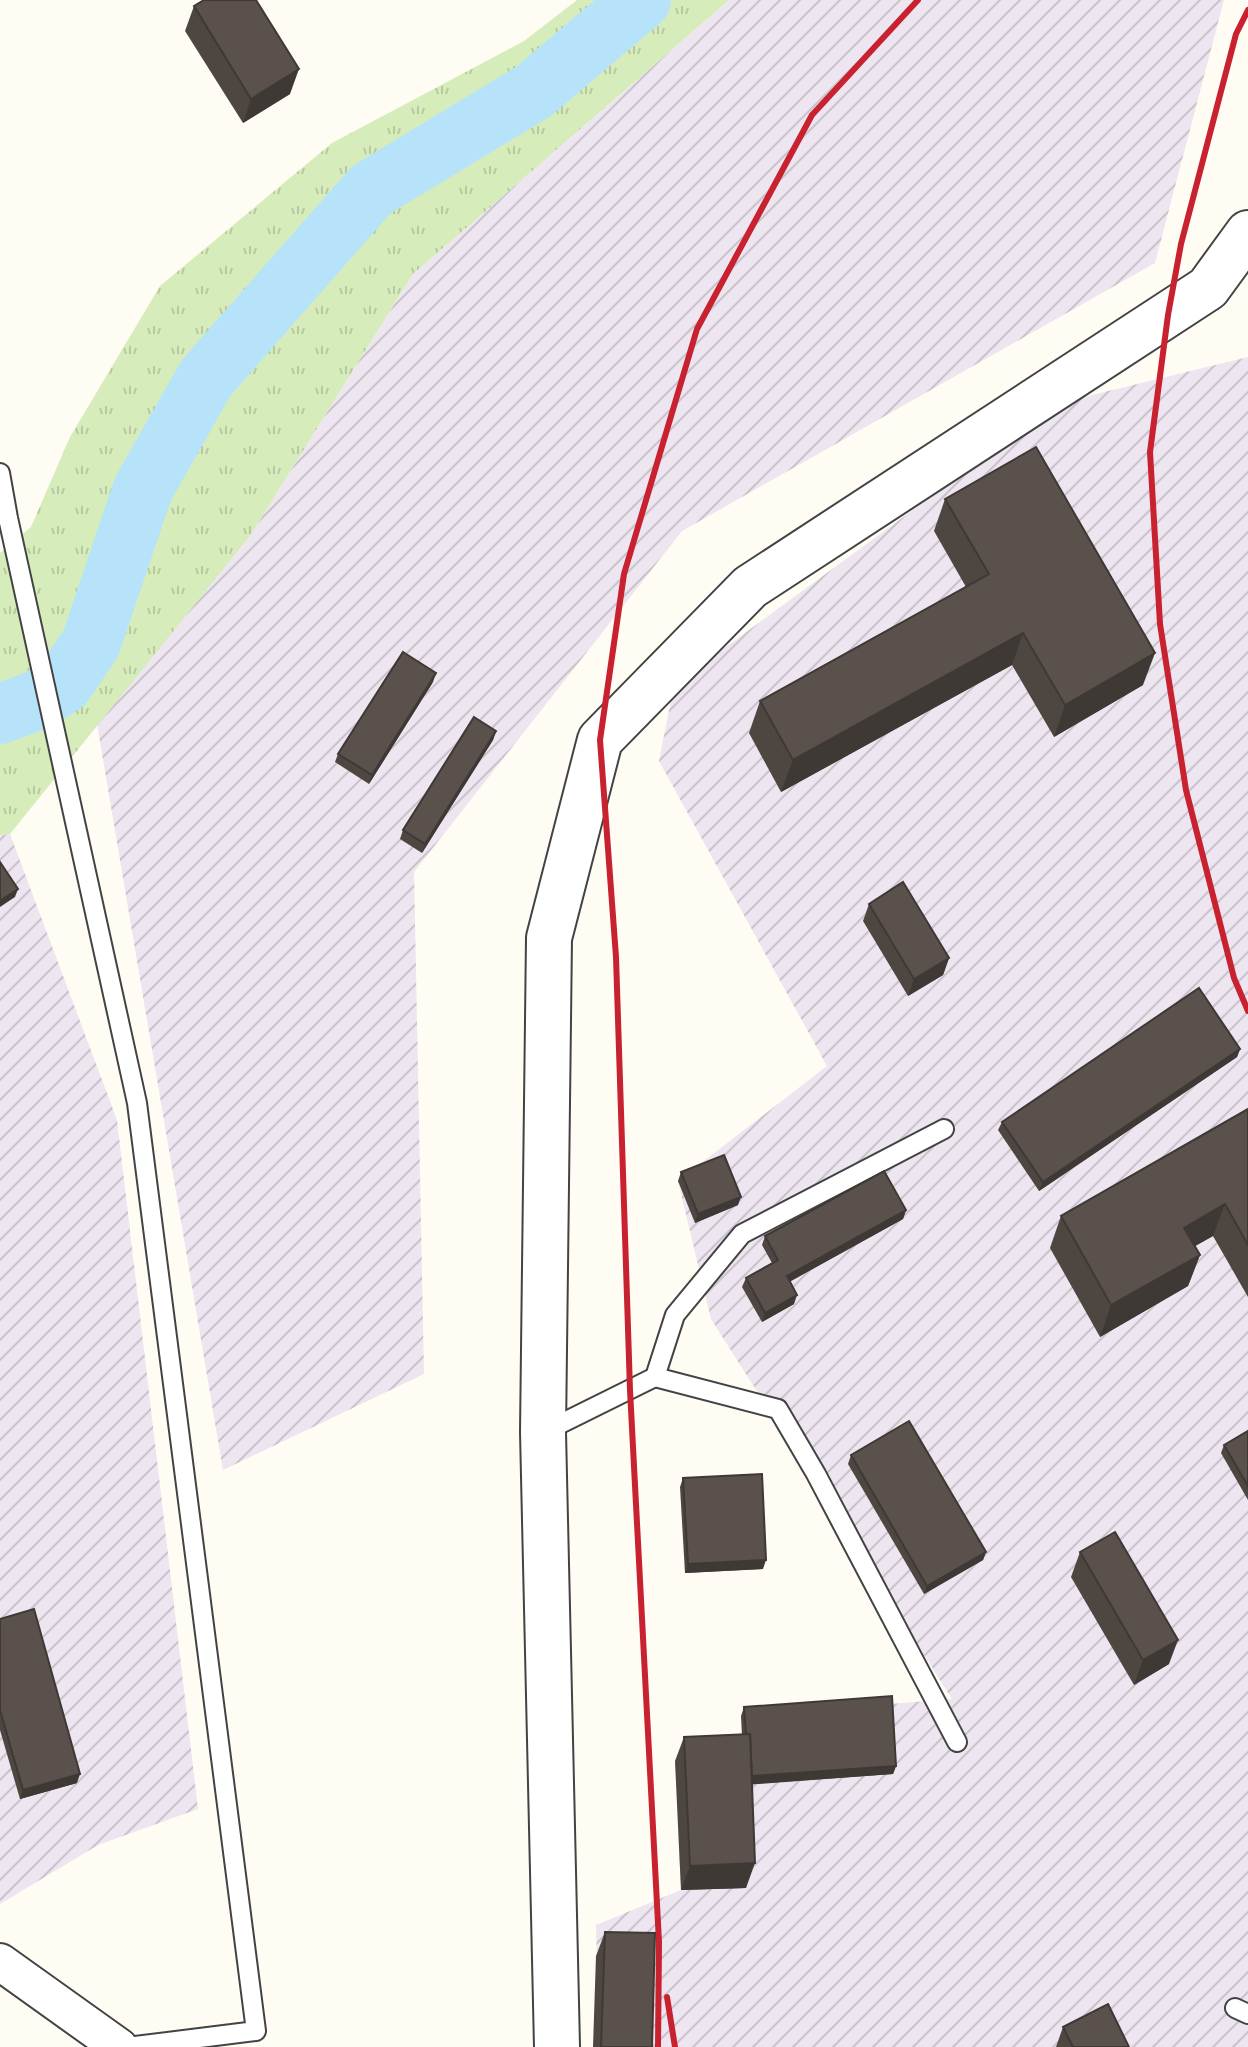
<svg xmlns="http://www.w3.org/2000/svg" width="1248" height="2047" font-family="Spectral,serif">
  <defs>
    <pattern id="industrial-furrows" width="10" height="10" patternUnits="userSpaceOnUse" patternTransform="scale(2)"><rect width="10" height="10" fill="#ede5ef"/><path d="M-1 1l2-2M0 10L10 0M9 11l2-2" fill="none" stroke="#cac3cc"/></pattern>
    <pattern id="grass-tufts" width="24" height="20" patternUnits="userSpaceOnUse" patternTransform="scale(2)"><rect width="24" height="20" fill="#d6ecbb"/><path d="M3 7l-1-3M5 7V3M7 7l1-3M15 17l-1-3M17 17v-4M19 17l1-3" fill="none" stroke="#b7c9a0"/></pattern>
  </defs>
  <rect width="100%" height="100%" fill="#fffcf4"/>
  <!-- industrial -->
  <g fill="url(#industrial-furrows)">
    <polygon points="729,0 1224,0 1155,263 682,531 414,872 424,1374 223,1470 97,724 250,536 413,274"/>
    <polygon points="1248,357 1248,2047 599,2047 596,1925 681,1890 675,1761 741,1759 741,1716 952,1699 711,1319 678,1181 827,1066 659,761 674,685 1059,403"/>
    <polygon points="10,834 117,1120 198,1809 98,1845 0,1904 0,835"/>
  </g>
  <!-- grass -->
  <polygon fill="url(#grass-tufts)" points="577,0 729,0 413,274 250,536 10,834 0,835 0,553 31,527 70,437 160,286 332,143 524,41"/>
  <g fill="none" stroke-linecap="round" stroke-linejoin="round">
    <!-- river -->
    <polyline stroke="#b6e3f9" stroke-width="60" points="0,714 40,699 64,683 91,643 143,489 206,378 371,190 534,91 641,0"/>
    <!-- service casing -->
    <g stroke="#434343" stroke-width="22">
      <g id="service">
        <polyline points="0,473 8,518 137,1103 256,2031 127,2047"/>
        <polyline points="655,1377 778,1409 816,1474 957,1742"/>
        <polyline points="546,1431 655,1377 675,1315 742,1234 944,1129"/>
        <polyline points="1235,2008 1248,2014"/>
      </g>
    </g>
    <!-- minor casing -->
    <g stroke="#434343" stroke-width="40">
      <polyline id="minor" points="0,1962 119,2047"/>
    </g>
    <!-- tertiary casing -->
    <g stroke="#434343" stroke-width="48">
      <polyline id="tertiary" points="557,2047 543,1432 549,938 600,740 750,587 1208,288 1248,233"/>
    </g>
    <!-- service -->
    <use href="#service" stroke="#fff" stroke-width="18"/>
    <!-- minor -->
    <use href="#minor" stroke="#fff" stroke-width="36"/>
    <!-- tertiary -->
    <use href="#tertiary" stroke="#fff" stroke-width="44"/>
    <!-- rail -->
    <g stroke="#c82130" stroke-width="6">
      <polyline points="1248,10 1236,34 1181,244 1168,315 1150,452 1160,624 1186,790 1234,978 1248,1011"/>
      <polyline points="667,1997 675,2047"/>
      <polyline points="658,2047 659,1942 630,1390 616,957 600,740 624,574 697,329 812,115 918,0"/>
    </g>
  </g>
  <!-- wall -->
  <g fill="#4d4641">
    <polygon points="194,6 290,94 243,123 185,31"/>
    <polygon points="945,499 1143,685 1054,737 1012,665 781,792 749,733 760,701 966,587 934,531"/>
    <polygon points="433,682 369,784 335,762 338,754"/>
    <polygon points="496,731 493,740 422,853 400,839 403,830"/>
    <polygon points="869,904 949,958 943,975 908,996 863,921"/>
    <polygon points="1240,1049 1237,1057 1039,1191 998,1130 1002,1122"/>
    <polygon points="1248,1109 1248,1297 1213,1236 1195,1246 1200,1255 1188,1286 1100,1337 1050,1248 1061,1216"/>
    <polygon points="681,1172 738,1205 695,1223 678,1181"/>
    <polygon points="906,1210 903,1219 790,1281 794,1304 762,1322 742,1287 746,1278 772,1263 762,1245 765,1236"/>
    <polygon points="1248,1431 1248,1500 1221,1453 1224,1445"/>
    <polygon points="851,1455 986,1552 983,1560 924,1594 848,1464"/>
    <polygon points="683,1478 763,1569 685,1573 680,1487"/>
    <polygon points="1080,1552 1169,1664 1134,1685 1071,1577"/>
    <polygon points="0,1619 77,1783 20,1799 0,1730"/>
    <polygon points="744,1707 896,1766 893,1774 752,1784 746,1888 681,1890 675,1761 684,1737 742,1734 741,1716"/>
    <polygon points="605,1932 652,2047 593,2047 596,1956"/>
    <polygon points="1063,2027 1129,2047 1056,2047"/>
  </g>
  <!-- shaded-wall -->
  <g fill="#3f3935">
    <polygon points="299,69 290,94 243,123 251,99"/>
    <polygon points="1023,633 1012,665 781,792 793,760"/>
    <polygon points="1155,653 1143,685 1054,737 1065,705"/>
    <polygon points="436,673 433,682 369,784 372,775"/>
    <polygon points="496,731 493,740 422,853 425,844"/>
    <polygon points="18,889 15,897 0,907 0,901"/>
    <polygon points="949,958 943,975 908,996 914,979"/>
    <polygon points="1240,1049 1237,1057 1039,1191 1043,1182"/>
    <polygon points="741,1197 738,1205 695,1223 698,1214"/>
    <polygon points="1225,1204 1213,1236 1172,1259 1184,1228"/>
    <polygon points="906,1210 903,1219 784,1285 787,1276"/>
    <polygon points="1200,1255 1188,1286 1100,1337 1111,1305"/>
    <polygon points="797,1295 794,1304 762,1322 765,1313"/>
    <polygon points="986,1552 983,1560 924,1594 927,1586"/>
    <polygon points="766,1560 763,1569 685,1573 688,1564"/>
    <polygon points="1178,1640 1169,1664 1134,1685 1143,1660"/>
    <polygon points="896,1766 893,1774 745,1785 749,1776"/>
    <polygon points="80,1774 77,1783 20,1799 23,1790"/>
    <polygon points="755,1863 746,1888 681,1890 690,1866"/>
  </g>
  <!-- building -->
  <g fill="#5a514c" stroke="#3f3935" stroke-width="2">
    <polygon points="204,0 256,0 299,69 251,99 194,6"/>
    <polygon points="1036,447 1155,653 1065,705 1023,633 793,760 760,701 989,574 945,499"/>
    <polygon points="403,652 436,673 372,775 338,754"/>
    <polygon points="474,717 496,731 425,844 403,830"/>
    <polygon points="0,862 18,889 0,901"/>
    <polygon points="903,882 949,958 914,979 869,904"/>
    <polygon points="1199,988 1240,1049 1043,1182 1002,1122"/>
    <polygon points="1248,1109 1248,1245 1225,1204 1184,1228 1200,1255 1111,1305 1061,1216"/>
    <polygon points="724,1155 741,1197 698,1214 681,1172"/>
    <polygon points="884,1171 906,1210 787,1276 797,1295 765,1313 746,1278 778,1260 765,1236"/>
    <polygon points="909,1421 986,1552 927,1586 851,1455"/>
    <polygon points="1248,1431 1248,1486 1224,1445"/>
    <polygon points="762,1474 766,1560 688,1564 683,1478"/>
    <polygon points="1115,1532 1178,1640 1143,1660 1080,1552"/>
    <polygon points="34,1609 80,1774 23,1790 0,1710 0,1619"/>
    <polygon points="892,1696 896,1766 752,1776 750,1734 746,1734 744,1707"/>
    <polygon points="750,1734 755,1863 690,1866 684,1737"/>
    <polygon points="605,1932 655,1933 652,2047 601,2047"/>
    <polygon points="1108,2004 1129,2047 1073,2047 1063,2027"/>
  </g>
</svg>
